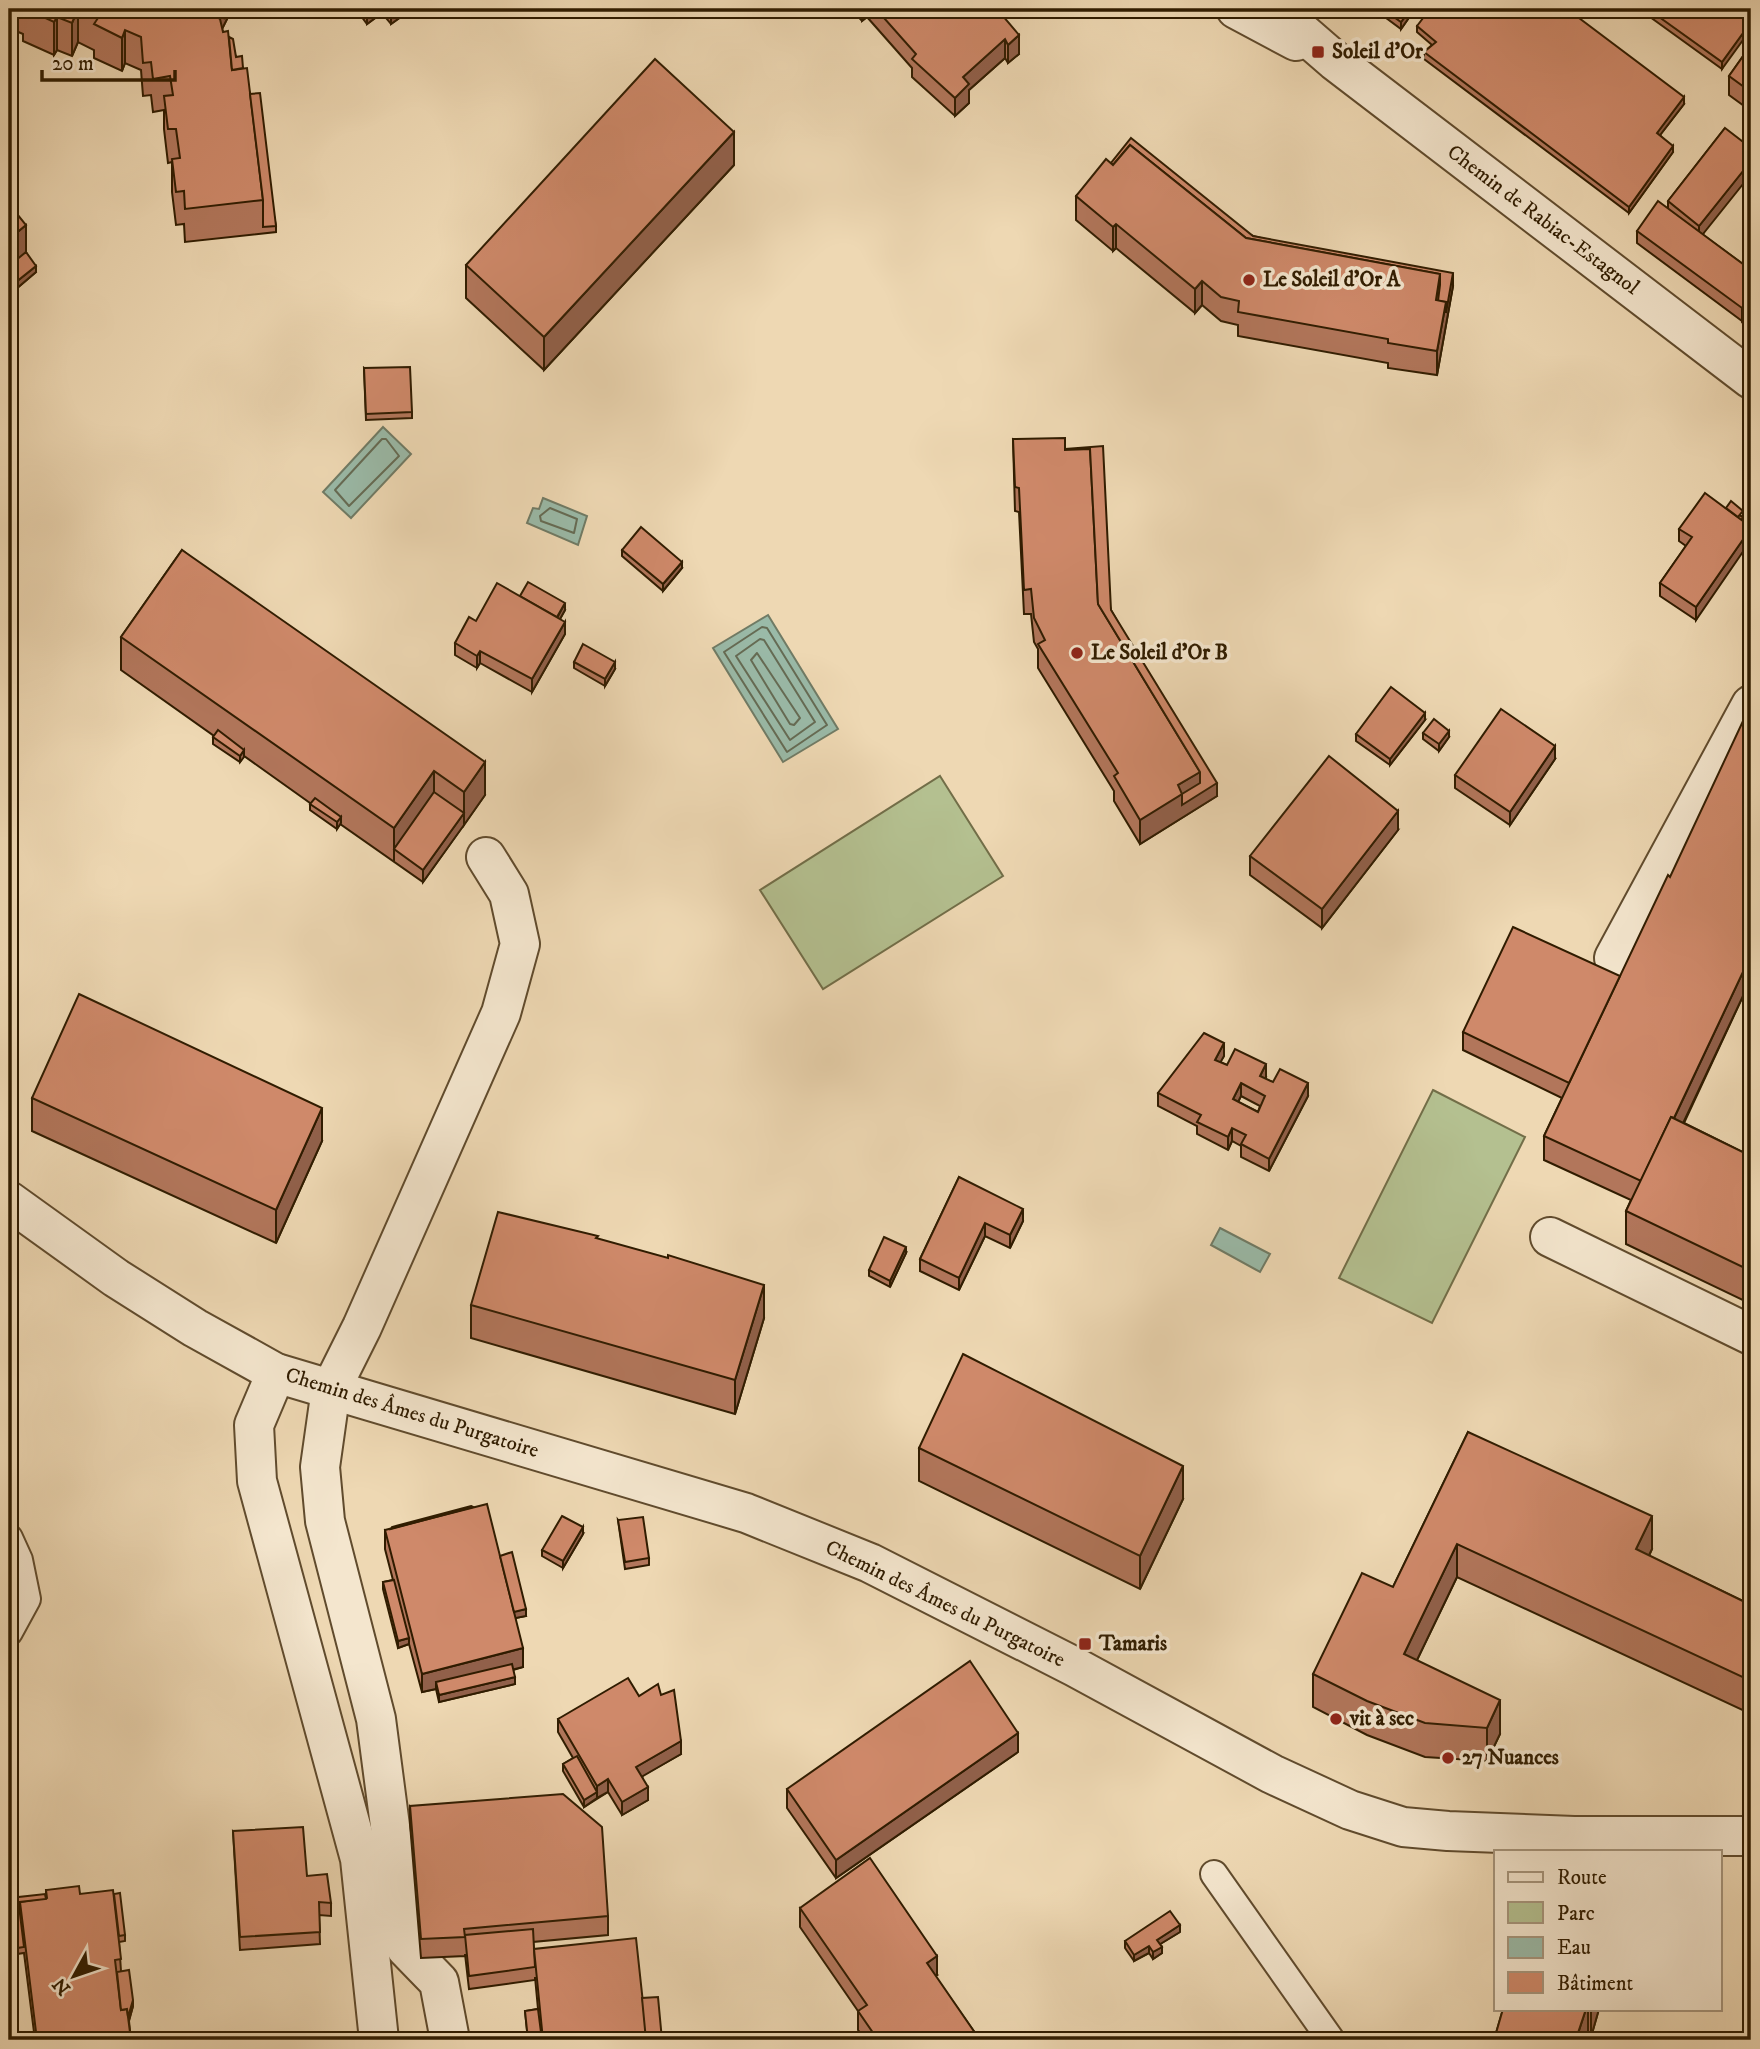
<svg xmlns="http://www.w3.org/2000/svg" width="1760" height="2049" font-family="'IM FELL DW Pica',serif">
  <rect width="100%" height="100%" fill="#eed8b3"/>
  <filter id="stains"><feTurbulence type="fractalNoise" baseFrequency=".00286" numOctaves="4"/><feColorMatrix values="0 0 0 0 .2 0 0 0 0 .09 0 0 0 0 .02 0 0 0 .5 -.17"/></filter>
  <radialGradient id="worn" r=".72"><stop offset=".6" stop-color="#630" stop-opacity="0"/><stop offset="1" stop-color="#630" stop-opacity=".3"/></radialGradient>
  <!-- green -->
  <g fill="#b4c090" stroke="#726e48" stroke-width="2">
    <polygon points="940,776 1003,876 823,989 760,890"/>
    <polygon points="1433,1090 1525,1137 1432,1323 1339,1278"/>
  </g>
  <!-- water -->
  <g fill="#9abaa8" stroke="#707b65" stroke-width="2">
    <polygon points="383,427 411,454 351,518 323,492"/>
    <polygon points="543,498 587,516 578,545 527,523 533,508 539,509"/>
    <polygon points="768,615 838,729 783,762 713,648"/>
    <polygon points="1220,1228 1270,1254 1260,1272 1211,1245"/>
  </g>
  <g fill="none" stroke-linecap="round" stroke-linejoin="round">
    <!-- shore -->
    <g stroke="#656b54" stroke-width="2">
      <polygon points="382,439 386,439 399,456 349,506 335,490"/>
      <polygon points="550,508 577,519 574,533 541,521 540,516"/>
      <polygon points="762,627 767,628 827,725 787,752 724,652"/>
      <polygon points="760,639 764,640 815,722 790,740 736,656"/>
      <polygon points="757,653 800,718 794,725 790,724 751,660"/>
    </g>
    <!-- service casing -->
    <g stroke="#604b2d" stroke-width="30">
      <g id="service">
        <polyline points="9,1538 19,1560 27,1599 9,1632"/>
        <polyline points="1214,1874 1331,2040"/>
      </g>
    </g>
    <!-- minor casing -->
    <g stroke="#604b2d" stroke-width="42">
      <g id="minor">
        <polyline points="1236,9 1296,41"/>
        <polyline points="1275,9 1335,61 1751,379"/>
        <polyline points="1614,958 1751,705"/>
        <polyline points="9,1201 116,1278 195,1328 276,1373 746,1513 870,1563 1075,1667 1272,1774 1350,1810 1403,1827 1448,1831 1574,1836 1751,1836"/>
        <polyline points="1550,1237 1751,1335"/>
        <polyline points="276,1373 254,1425 257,1481 360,1859 379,2040"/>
        <polyline points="450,2040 439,1982 406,1948 376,1719 325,1521 320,1467 331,1389 362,1327 501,1013 520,944 509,894 486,857"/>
      </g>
    </g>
    <!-- service -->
    <use href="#service" stroke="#f4e6ce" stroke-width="26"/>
    <!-- minor -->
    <use href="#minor" stroke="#f4e6ce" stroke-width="38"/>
  </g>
  <!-- wall -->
  <g fill="#b2765b" stroke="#301c00" stroke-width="2" fill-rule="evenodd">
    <polygon points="9,9 231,9 231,11 222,29 223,32 229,37 236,57 243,68 250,94 276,226 276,232 185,242 184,224 176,225 172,192 172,162 168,163 164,129 164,110 153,112 151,95 143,96 141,70 125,63 122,71 94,58 94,50 78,42 72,56 57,50 54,55 23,41 23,34 9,28"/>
    <polygon points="356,9 412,9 391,24 382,13 367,24"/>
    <polygon points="851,9 1003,9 1003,17 1019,54 1008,63 1005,58 969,90 969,103 955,116 912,77 912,68 867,17 862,21"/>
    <polygon points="1374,9 1415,9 1401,29"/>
    <polygon points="1639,9 1751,9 1722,69"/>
    <polygon points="1417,26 1684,104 1660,135 1673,152 1629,213 1424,59 1424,52 1432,45 1417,32"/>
    <polygon points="1751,45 1751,111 1729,95 1729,76"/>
    <polygon points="1725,128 1703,235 1751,270 1742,321 1637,243 1637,231 1668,209 1668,201"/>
    <polygon points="1111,163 1253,236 1453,286 1437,375 1388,368 1388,363 1238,336 1238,325 1221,321 1202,305 1195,313 1116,248 1113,251 1076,220 1076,196"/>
    <polygon points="734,165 544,370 466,298 466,265"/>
    <polygon points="9,204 26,252 36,272 16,289 10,281 9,282"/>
    <polygon points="364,368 412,412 412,418 366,420"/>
    <polygon points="1013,439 1065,449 1111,610 1217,796 1140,844 1114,801 1114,791 1038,668 1038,649 1034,642 1031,614 1024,614 1019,512 1015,511"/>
    <polygon points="1726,508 1743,517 1696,620 1660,596 1660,583 1686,546 1679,541 1679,529"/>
    <polygon points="182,550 485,795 423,882 340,824 337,829 310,810 310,803 244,756 240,762 213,744 213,737 214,736 121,670 121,637"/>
    <polygon points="622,550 682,568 663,591 622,556"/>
    <polygon points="520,596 565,610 560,619 565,634 532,692 480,663 477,668 455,655 455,643 476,621"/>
    <polygon points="574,662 615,669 605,686 574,668"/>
    <polygon points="1425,720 1390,765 1356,741 1356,734"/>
    <polygon points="1423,733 1449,737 1439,751 1423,739"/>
    <polygon points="1555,759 1510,825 1455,788 1455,775"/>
    <polygon points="1398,830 1322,928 1250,875 1250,856"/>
    <polygon points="1620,976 1751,979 1684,1123 1751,1156 1751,1304 1626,1244 1626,1211 1631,1200 1544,1160 1544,1136 1562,1098 1463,1050 1463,1032"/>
    <path d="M1224,1056L1220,1062L1227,1065L1266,1077L1265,1079L1308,1096L1269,1171L1241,1157V1146L1232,1141L1228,1150L1197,1134V1126L1158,1106V1093ZM1241,1096L1260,1106L1258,1112L1238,1102Z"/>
    <polygon points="32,1098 322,1141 276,1243 32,1131"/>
    <polygon points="959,1177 1023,1221 1010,1248 985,1236 959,1290 920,1271 920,1259"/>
    <polygon points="598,1239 764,1318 735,1414 471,1338 471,1305"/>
    <polygon points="906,1253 890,1287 869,1276 869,1270"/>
    <polygon points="1468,1432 1652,1549 1649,1556 1751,1605 1751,1714 1457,1577 1417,1660 1500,1734 1487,1761 1425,1757 1367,1735 1313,1707 1313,1674 1393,1587"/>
    <polygon points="919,1448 1183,1499 1140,1589 919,1481"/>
    <polygon points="618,1520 649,1558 649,1565 625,1569"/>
    <polygon points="385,1530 500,1556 526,1616 515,1618 523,1667 513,1670 515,1684 439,1702 436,1689 422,1692 409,1644 398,1648 383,1589 383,1582 393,1580 385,1549"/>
    <polygon points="583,1534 563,1568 542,1556 542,1550"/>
    <polygon points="661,1695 681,1754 642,1776 648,1800 622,1815 608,1792 584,1807 563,1771 563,1764 573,1758 558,1732 558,1719 639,1696"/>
    <polygon points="1018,1752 836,1878 787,1808 787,1789"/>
    <polygon points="410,1806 608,1916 608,1935 533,1942 534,1953 642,1998 662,2040 528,2040 525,2011 538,2009 535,1977 535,1980 469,1989 465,1954 465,1956 421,1958 410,1824"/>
    <polygon points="233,1831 307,1876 331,1903 331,1916 319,1915 320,1944 240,1950"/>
    <polygon points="46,1890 80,1894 125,1935 125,1941 119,1942 121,1971 133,2006 129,2021 131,2040 35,2040 24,1953 17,1954 10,1898 46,1899"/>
    <polygon points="800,1908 937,1975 935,1976 980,2040 866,2040 858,2030 858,2011 800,1927"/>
    <polygon points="1180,1932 1160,1944 1162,1953 1153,1959 1149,1953 1134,1961 1125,1948 1125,1941"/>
    <polygon points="1503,2009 1599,2009 1591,2037 1588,2036 1586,2040 1494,2040"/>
  </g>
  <!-- shaded-wall -->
  <g fill="#91604a" stroke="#301c00" stroke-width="2">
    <polygon points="78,9 78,42 72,56 72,23"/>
    <polygon points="216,9 231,9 231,11 215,43 213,15"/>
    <polygon points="367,9 382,9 382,13 367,24"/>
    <polygon points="403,9 412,9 391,24 391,18"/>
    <polygon points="862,9 867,9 867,17 862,21"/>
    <polygon points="996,9 1003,9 1003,23"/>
    <polygon points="1411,9 1415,9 1401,29 1401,22"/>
    <polygon points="57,17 57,50 54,55 54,22"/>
    <polygon points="1751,22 1751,29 1722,69 1722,62"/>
    <polygon points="125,30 125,63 122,71 122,38"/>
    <polygon points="1019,35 1019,54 1008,63 1008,45"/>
    <polygon points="1005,39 1005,58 969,90 969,103 955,116 955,98 963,77"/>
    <polygon points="1684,97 1684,104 1657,139 1657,133"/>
    <polygon points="734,132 734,165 544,370 544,337"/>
    <polygon points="1673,146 1673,152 1629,213 1629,207"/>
    <polygon points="1751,161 1751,174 1699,239 1699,226"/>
    <polygon points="1116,224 1116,248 1113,251 1113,227"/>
    <polygon points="26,225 26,258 10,271 10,281 9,282 9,239"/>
    <polygon points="36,266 36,272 16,289 16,282"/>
    <polygon points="1453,273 1453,286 1437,375 1437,351 1446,302"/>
    <polygon points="1440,274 1440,298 1438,312 1436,300"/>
    <polygon points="1202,281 1202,305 1195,313 1195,289"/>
    <polygon points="1751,297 1751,310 1742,321 1742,308"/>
    <polygon points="1751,528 1751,540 1696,620 1696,607"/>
    <polygon points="682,562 682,568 663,591 663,584"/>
    <polygon points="565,603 565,610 555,628 555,622"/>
    <polygon points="565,622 565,634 532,692 532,679"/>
    <polygon points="480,651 480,663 477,668 477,656"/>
    <polygon points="615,662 615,669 605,686 605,679"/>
    <polygon points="1425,713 1425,720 1390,765 1390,759"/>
    <polygon points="1449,731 1449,737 1439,751 1439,744"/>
    <polygon points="1555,746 1555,759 1510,825 1510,812"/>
    <polygon points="244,750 244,757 240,762 240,756"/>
    <polygon points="485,762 485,795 464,825 464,792"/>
    <polygon points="434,771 434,804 394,849 394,861 394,828"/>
    <polygon points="1200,772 1217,783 1217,796 1140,844 1140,820 1178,785"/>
    <polygon points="1398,811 1398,830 1322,928 1322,909"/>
    <polygon points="464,813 464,825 423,882 423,870"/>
    <polygon points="341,817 341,823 337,829 337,822"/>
    <polygon points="1751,955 1751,979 1644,1206 1644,1182"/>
    <polygon points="1224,1043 1224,1056 1215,1072 1215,1060"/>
    <polygon points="1266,1064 1266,1077 1260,1089 1260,1076"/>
    <polygon points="1241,1083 1241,1096 1233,1112 1233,1099"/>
    <polygon points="1308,1083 1308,1096 1269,1171 1269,1159"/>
    <polygon points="322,1108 322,1141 276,1243 276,1210"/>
    <polygon points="1232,1128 1232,1141 1228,1150 1228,1137"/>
    <polygon points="1023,1209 1023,1221 1010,1248 1010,1235"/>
    <polygon points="985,1223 985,1236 959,1290 959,1278"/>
    <polygon points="906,1247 906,1253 890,1287 890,1281"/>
    <polygon points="764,1285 764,1318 735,1414 735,1380"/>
    <polygon points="1183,1466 1183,1499 1140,1589 1140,1556"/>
    <polygon points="1652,1516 1652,1549 1636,1582 1636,1549"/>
    <polygon points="583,1527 583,1534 563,1568 563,1561"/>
    <polygon points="1457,1544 1457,1577 1404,1687 1404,1654"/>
    <polygon points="526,1609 526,1616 511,1619 511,1612"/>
    <polygon points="409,1638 409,1644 398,1648 398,1641"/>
    <polygon points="523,1648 523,1667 437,1689 436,1682 436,1689 422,1692 422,1674"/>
    <polygon points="515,1677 515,1684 439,1702 439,1695"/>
    <polygon points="1500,1700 1500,1734 1487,1761 1487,1728"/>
    <polygon points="1018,1733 1018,1752 836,1878 836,1860"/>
    <polygon points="681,1741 681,1754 636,1780 636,1767"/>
    <polygon points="608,1779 608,1792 597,1798 597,1786"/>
    <polygon points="648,1787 648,1800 622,1815 622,1802"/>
    <polygon points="597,1792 597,1798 584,1807 584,1800"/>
    <polygon points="1180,1925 1180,1932 1157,1946 1157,1940"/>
    <polygon points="1149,1946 1149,1953 1134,1961 1134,1955"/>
    <polygon points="1162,1947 1162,1953 1153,1959 1153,1952"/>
    <polygon points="937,1956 937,1975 927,1982 927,1963"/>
    <polygon points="133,2000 133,2006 127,2027 127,2021"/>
    <polygon points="1586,2009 1588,2009 1588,2036 1586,2040 1576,2040"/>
    <polygon points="1591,2009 1599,2009 1591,2037"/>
  </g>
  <!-- building -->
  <g fill="#cf896a" stroke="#301c00" stroke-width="2" fill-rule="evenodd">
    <polygon points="26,9 216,9 213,15 220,19 223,32 228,31 232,70 247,68 263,200 185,209 184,191 176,192 172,159 180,158 176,129 168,129 164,96 173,95 170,76 153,79 151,62 143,63 141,37 125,30 122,38 94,24 98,18 78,9 72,23 57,17 54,22"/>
    <polygon points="224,9 229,9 224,19"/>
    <polygon points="384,9 403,9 391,18"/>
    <polygon points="876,9 997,9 1019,35 1008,45 1005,39 963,77 969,84 955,98 912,59 916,54"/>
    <polygon points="1383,9 1411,9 1401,22"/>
    <polygon points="1430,9 1567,9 1684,97 1657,133 1673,146 1629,207 1424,52 1436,42 1417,26"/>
    <polygon points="1648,9 1751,9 1751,22 1722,62"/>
    <polygon points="229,37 233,39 236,57 242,56 243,68 232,70"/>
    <polygon points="1751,45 1751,92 1729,76"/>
    <polygon points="655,59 734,132 544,337 466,265"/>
    <polygon points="260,93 276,226 263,227 263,200 250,94"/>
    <polygon points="1725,128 1751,148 1751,161 1699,226 1668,201"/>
    <polygon points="1131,138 1253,236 1453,273 1446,313 1446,302 1438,301 1440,285 1440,274 1246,238 1130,145 1113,165 1111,163"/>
    <polygon points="1130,145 1246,238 1440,274 1436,300 1446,302 1437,351 1388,343 1388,339 1238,312 1239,301 1221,297 1202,281 1195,289 1116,224 1113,227 1076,196 1106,159 1113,165"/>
    <polygon points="1658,201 1751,270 1751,297 1742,308 1637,231"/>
    <polygon points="9,204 26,225 9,239"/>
    <polygon points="26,252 36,266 16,282 10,275 10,265"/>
    <polygon points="410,367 412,412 366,414 364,368"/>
    <polygon points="1065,438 1065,450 1090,449 1098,604 1200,772 1178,785 1182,794 1140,820 1114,776 1118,773 1038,644 1045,640 1034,618 1031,589 1024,590 1019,488 1015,487 1013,439"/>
    <polygon points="1103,446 1111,610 1217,783 1182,805 1182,794 1200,783 1200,772 1098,604 1090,449 1065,449"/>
    <polygon points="1705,493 1751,527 1751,528 1696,607 1660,583 1692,537 1679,529"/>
    <polygon points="1731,501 1743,511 1738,517 1726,508"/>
    <polygon points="641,527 682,562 663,584 622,550"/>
    <polygon points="182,550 485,762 464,792 434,771 394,828 121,637"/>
    <polygon points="528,582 565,603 557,617 520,596"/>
    <polygon points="497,583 565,622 532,679 480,651 477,656 455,643 469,617 476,621"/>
    <polygon points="583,644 615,662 605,679 574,662"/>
    <polygon points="1391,687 1425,713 1390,759 1356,734"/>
    <polygon points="1751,704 1751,955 1674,1118 1671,1117 1641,1181 1544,1136 1668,875 1670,877"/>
    <polygon points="1501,709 1555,746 1510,812 1455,775"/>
    <polygon points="1434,719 1449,731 1439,744 1423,733"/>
    <polygon points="218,730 244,750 240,756 213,737"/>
    <polygon points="1329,756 1398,811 1322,909 1250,856"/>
    <polygon points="434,792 464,813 423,870 394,849"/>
    <polygon points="315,798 341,817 337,822 310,804"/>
    <polygon points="1513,927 1620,976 1569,1083 1463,1032"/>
    <polygon points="79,994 322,1108 276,1210 32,1098"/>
    <path d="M1204,1033L1224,1043L1215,1060L1227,1065L1235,1049L1266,1064L1260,1076L1273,1082L1280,1069L1308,1083L1269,1159L1241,1144L1246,1135L1232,1128L1228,1137L1197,1122L1201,1115L1158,1093ZM1241,1083L1265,1096L1258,1112L1233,1099Z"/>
    <polygon points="1671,1117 1751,1156 1751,1271 1626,1211"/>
    <polygon points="959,1177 1023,1209 1010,1235 985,1223 959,1278 920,1259"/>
    <polygon points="498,1212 598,1236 596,1238 668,1258 668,1255 764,1285 735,1380 471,1305"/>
    <polygon points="884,1237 906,1247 890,1281 869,1270"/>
    <polygon points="963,1354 1183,1466 1140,1556 919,1448"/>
    <polygon points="1468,1432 1652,1516 1636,1549 1751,1605 1751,1681 1457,1544 1404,1654 1500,1700 1487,1728 1425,1723 1367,1701 1313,1674 1362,1573 1393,1587"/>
    <polygon points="487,1504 523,1648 422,1674 385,1530"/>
    <polygon points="471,1506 473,1507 391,1529 392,1527"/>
    <polygon points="562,1516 583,1527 563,1561 542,1550"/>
    <polygon points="643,1517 649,1558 625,1562 618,1520"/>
    <polygon points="512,1552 526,1609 514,1612 500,1556"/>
    <polygon points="394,1580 409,1638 398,1641 383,1582"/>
    <polygon points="970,1661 1018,1733 836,1860 787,1789"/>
    <polygon points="512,1664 515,1677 439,1695 436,1682"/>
    <polygon points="628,1678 639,1696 658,1684 661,1695 674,1690 681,1741 636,1767 648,1787 622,1802 608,1779 597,1786 558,1719"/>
    <polygon points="577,1756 597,1792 584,1800 563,1764"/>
    <polygon points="563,1794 602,1827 608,1916 464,1929 465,1937 421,1939 410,1806"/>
    <polygon points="303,1827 307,1876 327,1874 331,1903 319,1902 320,1932 240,1937 233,1831"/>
    <polygon points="870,1858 937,1956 927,1963 980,2040 878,2040 858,2011 867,2005 800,1908"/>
    <polygon points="79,1886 80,1894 113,1890 121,1959 115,1960 121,2010 127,2009 131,2040 37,2040 20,1902 47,1898 46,1890"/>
    <polygon points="120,1893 125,1935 119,1936 114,1894"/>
    <polygon points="45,1894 46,1899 20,1902 20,1914 24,1947 17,1948 10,1898"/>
    <polygon points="1170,1911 1180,1925 1157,1940 1162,1947 1153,1952 1149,1946 1134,1955 1125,1941"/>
    <polygon points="533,1929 535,1967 469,1976 465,1935"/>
    <polygon points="636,1938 647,2040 543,2040 534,1949"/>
    <polygon points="129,1970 133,2000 128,2017 127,2009 121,2010 117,1972"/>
    <polygon points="658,1997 662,2040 646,2040 642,1998"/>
    <polygon points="538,2009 542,2040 528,2040 525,2011"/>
    <polygon points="1503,2009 1586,2009 1576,2039 1578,2040 1494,2040"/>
  </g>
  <!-- markers -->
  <g fill="#8f2418" stroke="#f4e6ce" stroke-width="2.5">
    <rect x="1311" y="45" width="14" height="14" rx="3.5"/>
    <circle cx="1249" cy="280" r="7"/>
    <circle cx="1077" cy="653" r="7"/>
    <rect x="1078" y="1637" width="14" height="14" rx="3.5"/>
    <circle cx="1336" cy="1719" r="7"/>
    <circle cx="1448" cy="1758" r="7"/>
  </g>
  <g text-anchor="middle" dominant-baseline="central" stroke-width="7" stroke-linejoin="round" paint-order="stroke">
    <!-- poi labels -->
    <g font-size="21" font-weight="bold" fill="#301c00" stroke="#f4e6ce" text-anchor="start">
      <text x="1332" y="52">Soleil d'Or</text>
      <text x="1263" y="280">Le Soleil d'Or A</text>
      <text x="1091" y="653">Le Soleil d'Or B</text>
      <text x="1099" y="1644">Tamaris</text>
      <text x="1350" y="1719">vit à sec</text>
      <text x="1462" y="1758">27 Nuances</text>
    </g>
    <!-- street labels -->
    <g font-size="21" fill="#301c00" stroke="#f4e6ce">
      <text transform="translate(1543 220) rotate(37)">Chemin de Rabiac-Estagnol</text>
      <text transform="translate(412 1413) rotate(17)">Chemin des Âmes du Purgatoire</text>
      <text transform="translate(945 1604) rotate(26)">Chemin des Âmes du Purgatoire</text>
    </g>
  </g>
  <!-- margin -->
  <rect width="1760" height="2049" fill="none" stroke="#eed8b3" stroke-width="35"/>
  <rect x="10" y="10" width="1739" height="2028" fill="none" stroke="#301c00" stroke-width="3.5"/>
  <rect x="18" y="18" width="1725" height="2014" fill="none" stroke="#301c00" stroke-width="2"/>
  <!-- legend -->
  <rect x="1494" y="1850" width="228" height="161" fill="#f4e6ce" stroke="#a6957c" stroke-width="2"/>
  <rect x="1508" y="1872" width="35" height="10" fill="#f4e6ce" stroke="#a6957c" stroke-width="2"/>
  <text x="1557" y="1884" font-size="21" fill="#301c00">Route</text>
  <rect x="1508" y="1902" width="35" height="21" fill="#b4c090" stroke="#a6957c" stroke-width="2"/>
  <text x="1557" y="1920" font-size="21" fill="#301c00">Parc</text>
  <rect x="1508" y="1937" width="35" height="21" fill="#9abaa8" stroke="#a6957c" stroke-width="2"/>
  <text x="1557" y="1954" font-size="21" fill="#301c00">Eau</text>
  <rect x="1508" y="1972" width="35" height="21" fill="#cf896a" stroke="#a6957c" stroke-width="2"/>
  <text x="1557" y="1990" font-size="21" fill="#301c00">Bâtiment</text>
  <!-- north arrow -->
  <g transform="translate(74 1976) rotate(230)" stroke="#f4e6ce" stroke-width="5" paint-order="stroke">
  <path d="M0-5L12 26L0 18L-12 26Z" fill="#301c00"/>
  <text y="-10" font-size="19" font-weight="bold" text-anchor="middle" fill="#301c00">N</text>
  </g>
  <!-- scale -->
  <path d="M42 70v10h133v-10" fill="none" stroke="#301c00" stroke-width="3.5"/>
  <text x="52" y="70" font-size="21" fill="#301c00" stroke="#f4e6ce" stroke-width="5" paint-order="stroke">20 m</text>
  <rect width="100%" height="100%" filter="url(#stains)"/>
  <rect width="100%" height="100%" fill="url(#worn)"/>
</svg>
